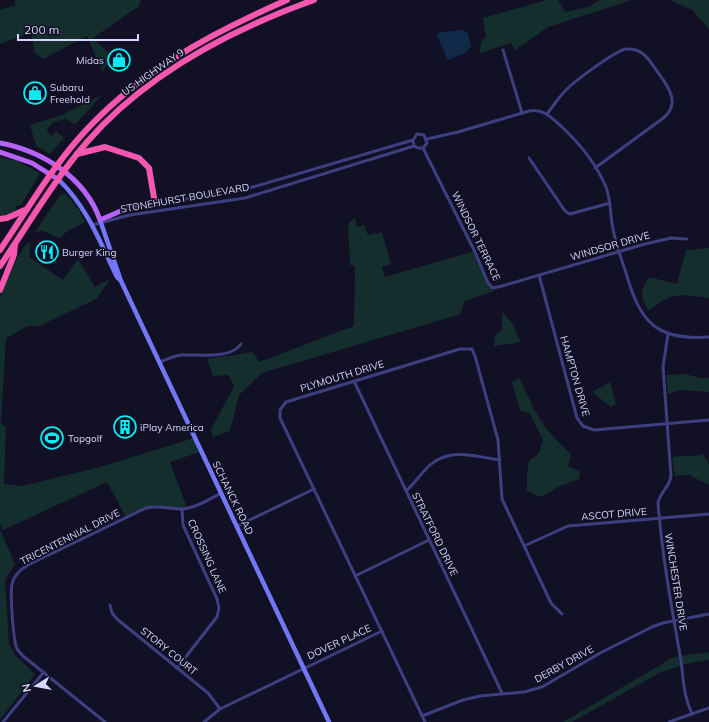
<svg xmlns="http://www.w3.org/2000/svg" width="709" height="722" font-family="Mulish,sans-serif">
  <rect width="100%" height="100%" fill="#121025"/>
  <!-- green -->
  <g fill="#132e2c">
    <polygon points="15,0 141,0 139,6 93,38 110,55 119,53 102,71 87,36 43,59 35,53 31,33 0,44 0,10 15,5"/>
    <polygon points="547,0 558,0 565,12 588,7 600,0 632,0 548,27 515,50 511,43 480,53 481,42 486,37 483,18"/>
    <polygon points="670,0 709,0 709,29 692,10"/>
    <polygon points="102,95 75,125 66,119 53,122 46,131 52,136 56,131 64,138 51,153 48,153 36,146 30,125 62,115"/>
    <polygon points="0,157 17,161 40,173 21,205 15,206 17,209 8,216 0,217"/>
    <polygon points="65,193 78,208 85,222 66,232 60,238 43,231 35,232 61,194"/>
    <polygon points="355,217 356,227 364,225 368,235 382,232 391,264 382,267 385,277 475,251 494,291 464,301 461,314 262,373 239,395 230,431 213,437 211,430 234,386 228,375 213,376 207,359 253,352 259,362 354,326 355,266 350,265 348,224"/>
    <polygon points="27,243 31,244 29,257 63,280 78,259 95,287 110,279 97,298 90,302 39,326 28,326 6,338 1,423 6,428 4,484 22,486 100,467 194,438 200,452 170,462 187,508 152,507 126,517 107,482 3,530 0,523 0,297 11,267"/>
    <path d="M709,248V298C680,295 673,290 649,311C639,295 640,293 649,277L677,284L686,250Z"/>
    <polygon points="502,312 512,323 521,342 494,346 495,336 502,330"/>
    <polygon points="685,374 701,378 709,378 709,392 681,390 668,394 666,375"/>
    <path d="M519,378C528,395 535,415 548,430C555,440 563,445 571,455L568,466L580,471L579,479L560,486L541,497L527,491V473L529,461L539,453L543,440L530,414L520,410L512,382Z"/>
    <polygon points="610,382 616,404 611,407 592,392"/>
    <path d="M703,454L709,464V485L689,475L675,476L672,457C683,455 692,457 703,454Z"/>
    <polygon points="0,530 15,564 5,580 9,644 15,655 35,674 0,720"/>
    <polygon points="709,652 709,660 690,663 661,672 572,722 563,722 674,657"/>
  </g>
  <!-- water -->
  <polygon fill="#112948" points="463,30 468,33 471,47 465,53 448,60 436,33"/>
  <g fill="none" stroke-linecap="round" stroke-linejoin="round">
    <!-- street -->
    <g stroke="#3e3f81" stroke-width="3">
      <polyline points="503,50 522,113"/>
      <path d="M547,114C553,106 559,97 566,90C575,81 617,49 627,49C643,48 649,60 657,71C668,86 682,104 662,119L595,168"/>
      <path d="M427,139L458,132L529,111C544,108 553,119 563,128C580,144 597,166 606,187C611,200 610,215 613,229C616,244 621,258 626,273C640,321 655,341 709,337"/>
      <polyline points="423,148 475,252 488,283 493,288 502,286 645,244 671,238 687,239"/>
      <polyline points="529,158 565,211 570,214 610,203"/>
      <polyline points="155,204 243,190 413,140 417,134 424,135 427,143 423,148 418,148 414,146 413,140"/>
      <polyline points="92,225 130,215 245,198 414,146"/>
      <polyline points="539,275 577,418 583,426 594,430 709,420"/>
      <path d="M668,334L663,367L671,476C670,487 660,492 658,503C662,554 671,604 680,655C684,677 682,692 692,714"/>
      <path d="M160,362C167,359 174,356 181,355C197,354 230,360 241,344"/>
      <polyline points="354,381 502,693"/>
      <path d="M406,491C415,483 421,473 430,465C451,447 476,457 500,460"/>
      <polyline points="237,526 314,489"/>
      <polyline points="524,546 568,526 709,514"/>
      <polyline points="355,576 429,540"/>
      <polyline points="110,605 112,613 117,619 208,693 220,709"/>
      <polyline points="177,668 217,617 219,608 217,599 183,525 182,509"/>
      <polyline points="422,716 463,700 480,696 524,692 542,687 602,652 652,627 663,623 709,614"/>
      <polyline points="3,722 44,672"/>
      <path d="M105,722L23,656L17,649C13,639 10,594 12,584C14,575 21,569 28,565L146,508C159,505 171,509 183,509C196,508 210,499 221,493"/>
      <polyline points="204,722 220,709 382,631"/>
      <polyline points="425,722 280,418 280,410 286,402 460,349 472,349 475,356 498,440 502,499 551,603 562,614"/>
      <polyline points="669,722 709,708"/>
    </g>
    <!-- secondary -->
    <g stroke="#7277f8" stroke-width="4.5">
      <path d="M59,180C87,207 100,242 117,277L120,280"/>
      <polyline points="100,220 121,281 329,722"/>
    </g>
    <!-- primary -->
    <g stroke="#b663f7" stroke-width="5">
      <path d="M0,143C42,151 85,177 100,220L123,210L155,204"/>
      <polyline points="0,152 32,163 59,180"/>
    </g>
    <!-- highway -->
    <g stroke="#f657ae" stroke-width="6">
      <polyline points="77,154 105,147 139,158 149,168 155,204"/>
      <polyline points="0,219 7,218 27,209"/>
      <path d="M0,250C26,212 49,172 79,138C135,74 209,34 287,0"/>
      <path d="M0,266C28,225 54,180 87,142C146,74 230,30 314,0"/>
      <polyline points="0,290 14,255 15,244"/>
    </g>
  </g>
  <!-- icons -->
  <defs>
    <g id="shop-ring" transform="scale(1.15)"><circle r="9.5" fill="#121025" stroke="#0ceaf2" stroke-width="1.5"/><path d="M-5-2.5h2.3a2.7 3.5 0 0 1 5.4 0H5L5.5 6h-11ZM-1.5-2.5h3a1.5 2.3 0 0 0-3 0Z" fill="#0ceaf2"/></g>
    <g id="restaurant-ring" transform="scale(1.15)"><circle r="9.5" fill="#121025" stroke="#0ceaf2" stroke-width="1.5"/><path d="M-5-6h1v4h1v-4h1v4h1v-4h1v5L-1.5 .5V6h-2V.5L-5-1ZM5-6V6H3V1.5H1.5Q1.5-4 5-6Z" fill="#0ceaf2"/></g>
    <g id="building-ring" transform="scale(1.15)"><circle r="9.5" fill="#121025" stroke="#0ceaf2" stroke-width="1.5"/><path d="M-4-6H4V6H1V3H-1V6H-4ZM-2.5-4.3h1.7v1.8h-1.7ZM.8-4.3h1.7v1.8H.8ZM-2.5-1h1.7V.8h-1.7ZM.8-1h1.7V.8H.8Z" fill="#0ceaf2"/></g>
    <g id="stadium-ring" transform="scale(1.15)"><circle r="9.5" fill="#121025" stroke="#0ceaf2" stroke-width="1.5"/><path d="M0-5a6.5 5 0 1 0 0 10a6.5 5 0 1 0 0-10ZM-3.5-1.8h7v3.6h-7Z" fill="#0ceaf2"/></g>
  </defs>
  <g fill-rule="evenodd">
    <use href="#shop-ring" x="119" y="60"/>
    <use href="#shop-ring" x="35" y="93"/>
    <use href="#restaurant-ring" x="47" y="252"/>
    <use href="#building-ring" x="125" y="427"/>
    <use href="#stadium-ring" x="52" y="438"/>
  </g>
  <g text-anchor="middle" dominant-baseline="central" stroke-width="3.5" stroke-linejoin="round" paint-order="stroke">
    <!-- poi labels -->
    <g font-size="10" fill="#d8d6fd" stroke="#121025" text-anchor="start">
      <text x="104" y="60" text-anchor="end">Midas</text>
      <text x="50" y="87">Subaru<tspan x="50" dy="12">Freehold</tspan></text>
      <text x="62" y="252">Burger King</text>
      <text x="140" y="427">iPlay America</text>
      <text x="68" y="438">Topgolf</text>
    </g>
    <!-- street labels -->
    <g font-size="10" fill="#d8d6fd" stroke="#121025">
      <text transform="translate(153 72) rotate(-35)">US HIGHWAY 9</text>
      <text transform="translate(185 198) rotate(-10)">STONEHURST BOULEVARD</text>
      <text transform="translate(476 236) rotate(64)">WINDSOR TERRACE</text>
      <text transform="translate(610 246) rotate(-16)">WINDSOR DRIVE</text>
      <text transform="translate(342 376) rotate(-17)">PLYMOUTH DRIVE</text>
      <text transform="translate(575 376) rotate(74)">HAMPTON DRIVE</text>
      <text transform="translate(233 498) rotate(64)">SCHANCK ROAD</text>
      <text transform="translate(614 514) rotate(-5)">ASCOT DRIVE</text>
      <text transform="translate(435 534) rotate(64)">STRATFORD DRIVE</text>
      <text transform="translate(70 537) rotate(-27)">TRICENTENNIAL DRIVE</text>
      <text transform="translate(207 556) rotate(66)">CROSSING LANE</text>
      <text transform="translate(676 582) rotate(81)">WINCHESTER DRIVE</text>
      <text transform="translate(339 642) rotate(-25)">DOVER PLACE</text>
      <text transform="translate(169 651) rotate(39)">STORY COURT</text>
      <text transform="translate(564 664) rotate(-29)">DERBY DRIVE</text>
    </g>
  </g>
  <!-- north arrow -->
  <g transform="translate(36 686) rotate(259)" stroke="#121025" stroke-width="3" paint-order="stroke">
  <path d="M0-3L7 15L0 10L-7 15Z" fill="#d8d6fd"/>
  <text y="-6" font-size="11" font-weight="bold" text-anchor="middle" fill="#d8d6fd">N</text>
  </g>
  <!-- scale -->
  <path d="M18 34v6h120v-6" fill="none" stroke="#d8d6fd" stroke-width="2"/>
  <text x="24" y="34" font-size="12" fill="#d8d6fd" stroke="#121025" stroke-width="3" paint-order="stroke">200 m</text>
</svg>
